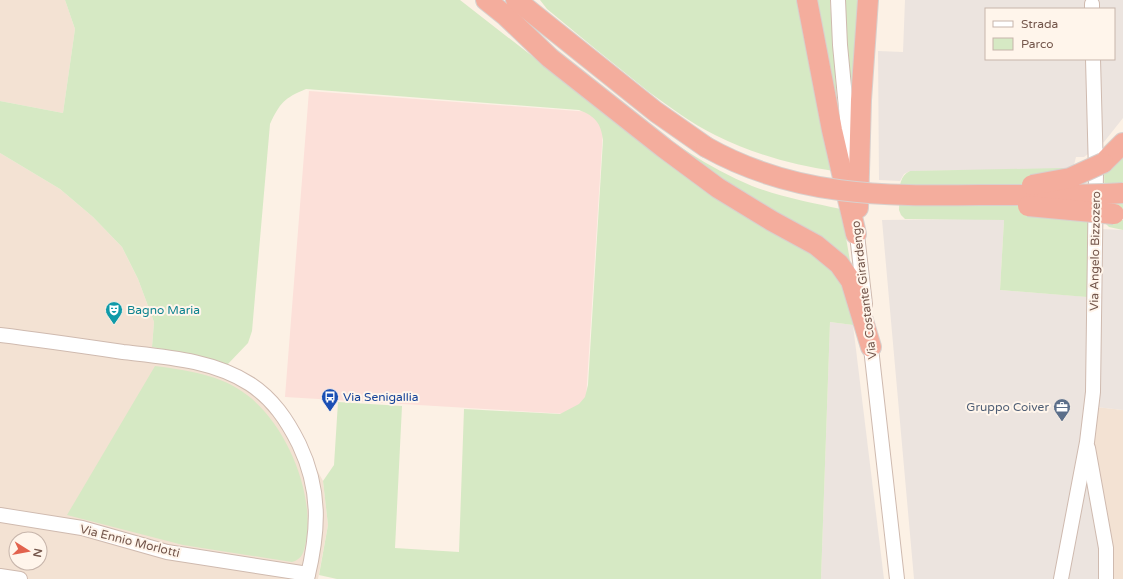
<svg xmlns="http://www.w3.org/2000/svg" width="1123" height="579" font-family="'Varela Round',sans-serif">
  <rect width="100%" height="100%" fill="#fcf1e5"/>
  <!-- residential -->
  <g fill="#f3e2d3" fill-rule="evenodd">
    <polygon points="0,0 65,0 75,29 63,113 0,101"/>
    <path d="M0,153L60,189L93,217L122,247L138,279L154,322L152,347L194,355L227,365L252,376L270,395L305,448L323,481L328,525L318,579H0ZM16,539H40V563H16Z"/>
    <polygon points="1096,407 1123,410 1123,579 1112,579 1091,441"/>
  </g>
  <!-- commercial -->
  <polygon fill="#fce0d9" points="309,91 604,113 585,415 285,397"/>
  <!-- industrial -->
  <g fill="#ece4df" fill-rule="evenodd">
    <path d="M905,0H1123V118L1104,142L1084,157H1076L1073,169L910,171L904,174L900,181L879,180L878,51L903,52ZM986,9H1114V59H986Z"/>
    <polygon points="977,219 1004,220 1000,290 1089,297 1088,396 1084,439 1112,579 914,579 882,220"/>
    <polygon points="1100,229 1123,230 1123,410 1096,407"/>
    <polygon points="830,322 853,325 884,579 821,579"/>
  </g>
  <!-- green -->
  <g fill="#d6e9c4">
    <path d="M65,0H460L631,133L804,244L836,275L846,292L851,307L853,325L830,322L821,579H337L319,575L328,525L323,481L334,465L338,402L402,406L395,548L459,552L464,409L560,414L579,404L585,397L588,385L603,140C601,123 595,116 579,110L306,89C284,98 280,103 270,124L252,331L248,343L227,365L194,355L152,347L154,322L138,279L122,247L93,217L60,189L0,153V101L63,113L75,29Z"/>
    <path d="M540,0H800L834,171C793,165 753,154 715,135C692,124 670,107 649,92C615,65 581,37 547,9Z"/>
    <polygon points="811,0 830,0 838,114"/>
    <polygon points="844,0 863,0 854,115 846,56"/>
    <path d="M632,114C670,140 708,168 752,186C781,197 811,203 841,209L853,278Z"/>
    <polygon points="1123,148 1123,209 1112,207 1112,219 1123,220 1123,230 1109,227 1105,223 1104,167"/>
    <path d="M1062,168L1073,169L1089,217L1087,297L1000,290L1004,220L905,219L901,215L899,210C900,197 896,177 910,171Z"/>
    <path d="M155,366C186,370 222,375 247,395C286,424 315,493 306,541C304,551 303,559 292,562L183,545L67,515Z"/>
  </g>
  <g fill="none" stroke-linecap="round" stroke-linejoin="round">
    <!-- minor casing -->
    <g stroke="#cfbaaf" stroke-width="16">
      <g id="minor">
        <polyline points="838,0 840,45 852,171"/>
        <polyline points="1092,4 1092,9"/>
        <polyline points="856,226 865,304"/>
        <path d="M0,335C41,340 82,346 123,352C166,357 213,360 250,384C273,399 287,420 299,444C321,490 319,530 307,579"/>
        <polyline points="870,339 897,579"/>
        <polyline points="1088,448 1106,548 1106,579"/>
        <polyline points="0,515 82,528 167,552 308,574"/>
        <polyline points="0,576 20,579"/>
        <polyline points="1061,579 1087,442 1093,392 1096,172 1093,59"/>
      </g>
    </g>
    <!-- highway casing -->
    <g stroke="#d8d0cd" stroke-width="22">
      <g id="highway">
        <polyline points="486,0 506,16 550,58 664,148 718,188 772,221 816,245 839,264 851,281 871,347"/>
        <polyline points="516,0 656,112 706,147"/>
        <polyline points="807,0 832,130 856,234"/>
        <polyline points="1103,163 1123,143"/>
        <polyline points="858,208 861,100 868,0"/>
      </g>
    </g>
    <!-- minor -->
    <use href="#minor" stroke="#fff" stroke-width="14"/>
    <!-- highway -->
    <use href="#highway" stroke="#f4ad9d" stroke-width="20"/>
    <!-- highway-bridge casing -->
    <g stroke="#d8d0cd" stroke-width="22" stroke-linecap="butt">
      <g id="highway-bridge">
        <path d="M706,147C797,198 886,196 986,195C1032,195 1078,196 1123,193"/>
        <polyline points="1032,185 1070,178 1103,163"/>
        <polyline points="1028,206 1114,214"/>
      </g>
    </g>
    <!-- highway-bridge -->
    <use href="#highway-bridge" stroke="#f4ad9d" stroke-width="20"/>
  </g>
  <!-- icons -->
  <defs>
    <g id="theatre-pin" transform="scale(0.9)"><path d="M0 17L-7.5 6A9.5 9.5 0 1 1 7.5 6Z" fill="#0f9aa8" stroke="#fff5eb"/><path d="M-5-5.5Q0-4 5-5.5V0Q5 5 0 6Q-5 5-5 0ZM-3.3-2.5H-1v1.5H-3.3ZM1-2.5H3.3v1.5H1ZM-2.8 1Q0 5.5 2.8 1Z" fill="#fff"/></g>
    <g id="bus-pin" transform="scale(0.9)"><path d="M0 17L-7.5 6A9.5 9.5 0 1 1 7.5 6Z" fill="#1a4fb4" stroke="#fff5eb"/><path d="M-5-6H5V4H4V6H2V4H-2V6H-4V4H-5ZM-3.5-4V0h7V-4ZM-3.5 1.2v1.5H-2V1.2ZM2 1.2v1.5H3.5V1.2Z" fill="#fff"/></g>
    <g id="office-pin" transform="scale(0.9)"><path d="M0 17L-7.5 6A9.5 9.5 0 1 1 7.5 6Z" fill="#5c6f8a" stroke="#fff5eb"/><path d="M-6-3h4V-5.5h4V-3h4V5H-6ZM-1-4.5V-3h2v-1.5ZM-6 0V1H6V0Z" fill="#fff"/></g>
  </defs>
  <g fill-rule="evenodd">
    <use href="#theatre-pin" x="114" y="310"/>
    <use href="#bus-pin" x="330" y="397"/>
    <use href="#office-pin" x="1062" y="407"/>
  </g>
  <g text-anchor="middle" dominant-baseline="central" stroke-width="4" stroke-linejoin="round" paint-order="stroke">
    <!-- street labels -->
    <g font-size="12" fill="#74564b" stroke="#fff5eb">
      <text transform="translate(1095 251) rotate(-89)">Via Angelo Bizzozero</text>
      <text transform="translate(864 290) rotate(-97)">Via Costante Girardengo</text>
      <text transform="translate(130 541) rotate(14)">Via Ennio Morlotti</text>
    </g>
    <!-- culture labels -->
    <g font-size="12" fill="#0d838f" stroke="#fff5eb" text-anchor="start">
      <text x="127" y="310">Bagno Maria</text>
    </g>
    <!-- transit labels -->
    <g font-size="12" fill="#164399" stroke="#fff5eb" text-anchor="start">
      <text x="343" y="397">Via Senigallia</text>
    </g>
    <!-- service labels -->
    <g font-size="12" fill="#4e5e75" stroke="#fff5eb" text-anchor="end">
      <text x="1049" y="407">Gruppo Coiver</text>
    </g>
  </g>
  <!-- legend -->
  <rect x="985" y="8" width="130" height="52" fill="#fff5eb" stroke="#c7b5ab"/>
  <rect x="993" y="21" width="20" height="6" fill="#ffffff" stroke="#c7b5ab"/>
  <text x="1021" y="28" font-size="12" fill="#74564b">Strada</text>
  <rect x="993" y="38" width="20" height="12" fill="#d6e9c4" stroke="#c7b5ab"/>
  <text x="1021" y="48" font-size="12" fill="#74564b">Parco</text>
  <!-- north arrow -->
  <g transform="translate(28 551) rotate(101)"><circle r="19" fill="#fff5eb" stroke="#c7b5ab"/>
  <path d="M0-3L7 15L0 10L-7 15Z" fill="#e2624d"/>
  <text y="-6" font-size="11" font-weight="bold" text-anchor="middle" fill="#74564b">N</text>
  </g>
</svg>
